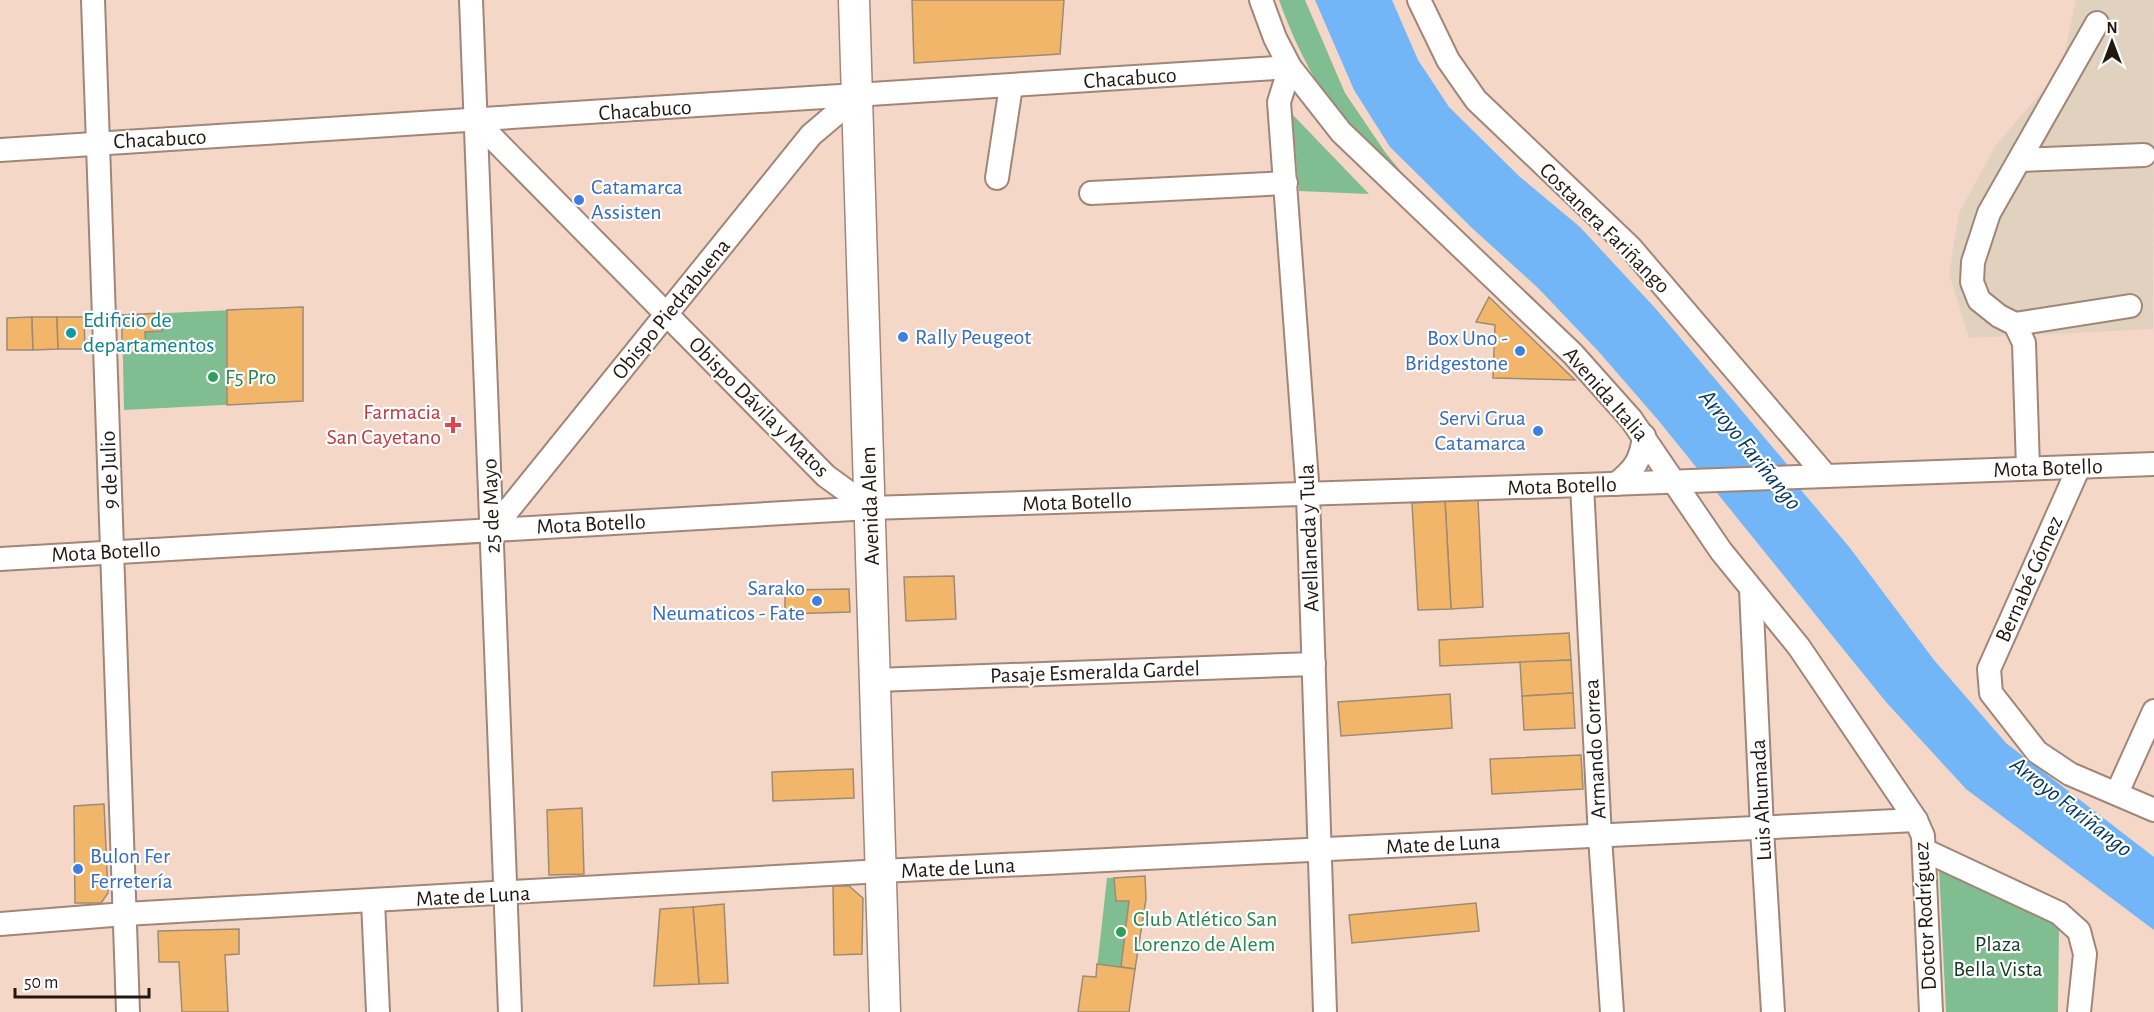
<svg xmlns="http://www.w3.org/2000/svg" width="2154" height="1012" font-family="'Alegreya Sans',sans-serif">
  <rect width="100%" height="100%" fill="#f5d7c8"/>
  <!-- industrial -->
  <polygon fill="#e1d2c0" points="2076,0 2154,0 2153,329 1969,338 1949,274 1959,213 1996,145 2061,69"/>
  <!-- green -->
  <g fill="#80bd91">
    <path d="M1279,0H1305L1345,93L1385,152L1410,183C1390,165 1370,148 1352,129C1319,94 1295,45 1279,0Z"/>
    <polygon points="1292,114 1369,194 1299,191"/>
    <polygon points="303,307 303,401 124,410 122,315"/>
    <polygon points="1939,867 2059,926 2058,1012 1946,1012"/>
    <polygon points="1145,876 1146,899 1129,1012 1078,1012 1083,976 1096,977 1107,878"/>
  </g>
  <!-- water -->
  <polygon fill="#73b6f7" points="1315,0 1392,0 1418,60 1449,107 1520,177 1580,227 1656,309 1786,463 1801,490 1850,548 1934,660 2006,743 2154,857 2154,930 1966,789 1886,702 1658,420 1599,352 1538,288 1472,228 1390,147 1354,90"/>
  <!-- building -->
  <g fill="#f1b669" stroke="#9d8b74" stroke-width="1.5">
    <polygon points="912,0 1064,0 1060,54 914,63"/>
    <polygon points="1489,297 1575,380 1493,378 1495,325 1476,322"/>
    <polygon points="303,307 303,401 227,405 227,310"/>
    <polygon points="161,313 162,331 145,332 146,352 122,353 122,315"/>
    <polygon points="32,317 33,350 7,350 7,318"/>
    <polygon points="32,317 57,317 58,349 33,350"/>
    <polygon points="57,317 84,317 85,349 58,349"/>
    <polygon points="1478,500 1483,607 1451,609 1445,501"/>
    <polygon points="1445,501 1451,609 1418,610 1412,503"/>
    <polygon points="954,576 956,619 906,621 904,577"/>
    <polygon points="849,589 850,612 785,614 785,590"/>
    <polygon points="1569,633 1571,660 1440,666 1439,640"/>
    <polygon points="1571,660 1573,693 1522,696 1520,662"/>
    <polygon points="1573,693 1575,728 1524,730 1522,696"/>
    <polygon points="1450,694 1452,728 1341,736 1338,702"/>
    <polygon points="1581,755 1583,789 1492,794 1490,759"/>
    <polygon points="853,769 854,798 773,801 772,772"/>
    <polygon points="104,804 108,893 101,903 75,903 74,806"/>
    <polygon points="582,808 584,874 549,875 547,810"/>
    <polygon points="1145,876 1146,899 1135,969 1121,967 1129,901 1116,901 1114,878"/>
    <polygon points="833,886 849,886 863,898 862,954 834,955"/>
    <polygon points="1476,903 1479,931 1352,943 1349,915"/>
    <polygon points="724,904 728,983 699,984 693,907"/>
    <polygon points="693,907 699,984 654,986 660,909"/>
    <polygon points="239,929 239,954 225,955 228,1012 182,1012 179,962 159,962 158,931"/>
    <polygon points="1097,964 1135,969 1129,1012 1078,1012 1083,976 1096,977"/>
  </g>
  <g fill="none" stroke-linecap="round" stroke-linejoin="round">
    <!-- minor casing -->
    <g stroke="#a18678" stroke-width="26">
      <g id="minor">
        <polyline points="93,0 128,1012"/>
        <polyline points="471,0 510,1012"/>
        <polyline points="1261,0 1275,38 1290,67 1341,132 1573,354 1631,419 1721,551 1799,647 1916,820 1923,836 1931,1012"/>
        <polyline points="1419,0 1448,60 1476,100 1631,248 1826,476"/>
        <polyline points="476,121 826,476 870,508"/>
        <polyline points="0,150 1290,67 1279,102 1308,495 1325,1012"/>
        <polyline points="2020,160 2144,155"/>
        <polyline points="997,178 1011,86"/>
        <polyline points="1091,193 1286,183"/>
        <polyline points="2015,324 2130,306"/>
        <polyline points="2079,467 1989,669 1991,693 2037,752 2070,774 2154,810"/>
        <polyline points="2028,468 2024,343 2015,324 1999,316 1979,300 1972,282 1973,262 1989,213 2097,23"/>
        <path d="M1616,484C1635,469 1641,460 1644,436"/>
        <polyline points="1582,485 1600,837 1612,1012"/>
        <polyline points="492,530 811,135 857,96"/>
        <polyline points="0,559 870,508 1582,485 2154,464"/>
        <polyline points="1751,589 1762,829 1773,1012"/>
        <polyline points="876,680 1314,664"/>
        <polyline points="2117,793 2154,711"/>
        <polyline points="1924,850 2059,913 2079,931 2085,954 2079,1012"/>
        <polyline points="373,901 378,1012"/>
        <polyline points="0,924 125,914 882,871 1916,820"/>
      </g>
    </g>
    <!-- major casing -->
    <g stroke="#a18678" stroke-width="33">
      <polyline id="major" points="854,0 885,1012"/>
    </g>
    <!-- minor -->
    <use href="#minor" stroke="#fff" stroke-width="22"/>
    <!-- major -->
    <use href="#major" stroke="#fff" stroke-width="30"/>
  </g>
  <!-- markers -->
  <g fill="#3f7fe0" stroke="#fff" stroke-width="2">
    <circle cx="579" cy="200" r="6"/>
    <circle cx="903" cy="337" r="6"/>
    <circle cx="1520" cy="351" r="6"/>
    <circle cx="1538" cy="431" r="6"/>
    <circle cx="817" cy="601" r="6"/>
    <circle cx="78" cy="869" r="6"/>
  </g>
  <circle fill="#0f9aa8" stroke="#fff" stroke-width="2" cx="71" cy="333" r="6"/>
  <g fill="#2e9e5b" stroke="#fff" stroke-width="2">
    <circle cx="213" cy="377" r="6"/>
    <circle cx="1121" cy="932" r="6"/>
  </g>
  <path fill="#e0444e" stroke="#fff" stroke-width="2" d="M450 416h6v6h6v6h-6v6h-6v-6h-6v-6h6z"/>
  <g text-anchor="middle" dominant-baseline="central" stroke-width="4.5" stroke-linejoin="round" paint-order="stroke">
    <!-- street labels -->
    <g font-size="22" fill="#221812" stroke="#fff">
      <text transform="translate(1130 78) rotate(-4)">Chacabuco</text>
      <text transform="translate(645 110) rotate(-4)">Chacabuco</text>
      <text transform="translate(160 139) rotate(-3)">Chacabuco</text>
      <text transform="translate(1605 228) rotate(45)">Costanera Fariñango</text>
      <text transform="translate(671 309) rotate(-51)">Obispo Piedrabuena</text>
      <text transform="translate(1606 394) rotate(49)">Avenida Italia</text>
      <text transform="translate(759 407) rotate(45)">Obispo Dávila y Matos</text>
      <text transform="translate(2048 468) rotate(-2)">Mota Botello</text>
      <text transform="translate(109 470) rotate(-92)">9 de Julio</text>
      <text transform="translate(1562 486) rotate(-2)">Mota Botello</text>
      <text transform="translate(1077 502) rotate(-2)">Mota Botello</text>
      <text transform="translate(491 506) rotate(-92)">25 de Mayo</text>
      <text transform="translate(870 506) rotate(-92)">Avenida Alem</text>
      <text transform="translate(591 524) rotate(-3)">Mota Botello</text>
      <text transform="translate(1309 538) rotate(-92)">Avellaneda y Tula</text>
      <text transform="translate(106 552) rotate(-3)">Mota Botello</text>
      <text transform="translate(2029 579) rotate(-66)">Bernabé Gómez</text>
      <text transform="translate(1095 672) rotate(-2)">Pasaje Esmeralda Gardel</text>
      <text transform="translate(1595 749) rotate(-93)">Armando Correa</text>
      <text transform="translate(1761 800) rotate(-93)">Luis Ahumada</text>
      <text transform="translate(1443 844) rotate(-3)">Mate de Luna</text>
      <text transform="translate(958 868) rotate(-3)">Mate de Luna</text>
      <text transform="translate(473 896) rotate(-3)">Mate de Luna</text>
      <text transform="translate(1925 916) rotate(-93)">Doctor Rodríguez</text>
    </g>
    <!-- shop labels -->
    <g font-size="22" fill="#366cbe" stroke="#fff" text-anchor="start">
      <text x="591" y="187">Catamarca<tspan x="591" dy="25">Assisten</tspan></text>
      <text x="915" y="337">Rally Peugeot</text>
      <text x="1508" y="338" text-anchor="end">Box Uno -<tspan x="1508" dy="25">Bridgestone</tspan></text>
      <text x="1526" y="418" text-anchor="end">Servi Grua<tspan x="1526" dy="25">Catamarca</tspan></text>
      <text x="805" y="588" text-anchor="end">Sarako<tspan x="805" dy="25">Neumaticos - Fate</tspan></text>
      <text x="90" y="856">Bulon Fer<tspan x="90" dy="25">Ferretería</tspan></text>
    </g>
    <!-- culture labels -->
    <g font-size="22" fill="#0d838f" stroke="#fff" text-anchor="start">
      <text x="83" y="320">Edificio de<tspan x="83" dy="25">departamentos</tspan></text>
    </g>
    <!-- leisure labels -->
    <g font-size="22" fill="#27864d" stroke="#fff" text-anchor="start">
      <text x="225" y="377">F5 Pro</text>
      <text x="1133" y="919">Club Atlético San<tspan x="1133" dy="25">Lorenzo de Alem</tspan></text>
    </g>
    <!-- health labels -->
    <g font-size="22" fill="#be3a42" stroke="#fff" text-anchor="end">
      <text x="441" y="412">Farmacia<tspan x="441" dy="25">San Cayetano</tspan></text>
    </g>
    <!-- park labels -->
    <g font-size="22" fill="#153821" stroke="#fff">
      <text x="1998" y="944">Plaza<tspan x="1998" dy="25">Bella Vista</tspan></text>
    </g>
    <!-- water labels -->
    <g font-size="24" font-style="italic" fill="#03365f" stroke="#fff">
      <text transform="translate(1750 450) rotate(51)">Arroyo Fariñango</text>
      <text transform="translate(2071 807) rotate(38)">Arroyo Fariñango</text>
    </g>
  </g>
  <!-- north arrow -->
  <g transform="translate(2112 42)" stroke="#ffffff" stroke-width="4.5" paint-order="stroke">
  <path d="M0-4.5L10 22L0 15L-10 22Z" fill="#221812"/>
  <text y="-9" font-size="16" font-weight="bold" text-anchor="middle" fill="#221812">N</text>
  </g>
  <!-- scale -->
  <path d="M15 988v9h134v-9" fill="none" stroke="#221812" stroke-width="3"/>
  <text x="24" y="988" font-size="18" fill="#221812" stroke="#ffffff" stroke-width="4.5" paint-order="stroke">50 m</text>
</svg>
